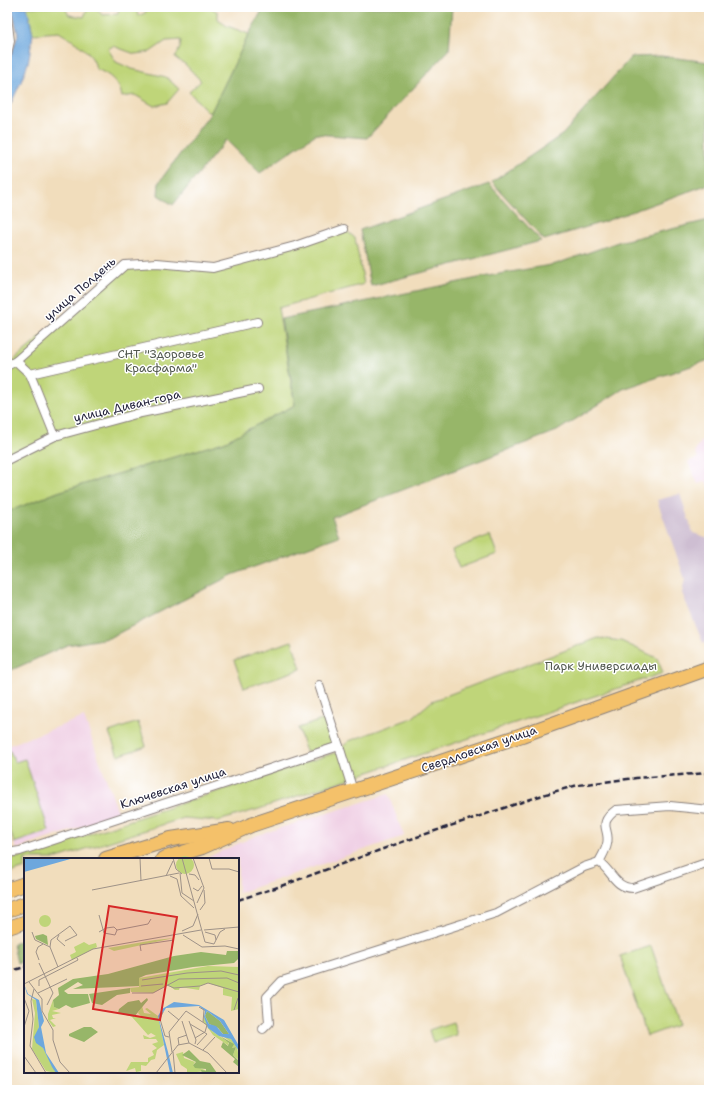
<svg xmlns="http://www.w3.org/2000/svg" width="716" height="1097" font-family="'Shantell Sans',sans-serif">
  <rect width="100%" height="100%" fill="#fff"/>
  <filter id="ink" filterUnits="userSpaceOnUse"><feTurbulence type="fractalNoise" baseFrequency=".025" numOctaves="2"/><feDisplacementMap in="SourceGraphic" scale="8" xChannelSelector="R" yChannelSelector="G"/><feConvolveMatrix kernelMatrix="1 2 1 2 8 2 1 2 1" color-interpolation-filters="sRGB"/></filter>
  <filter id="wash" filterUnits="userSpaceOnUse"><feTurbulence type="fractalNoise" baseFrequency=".012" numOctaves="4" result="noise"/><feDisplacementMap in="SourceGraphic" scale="16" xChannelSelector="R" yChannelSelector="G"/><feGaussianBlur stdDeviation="0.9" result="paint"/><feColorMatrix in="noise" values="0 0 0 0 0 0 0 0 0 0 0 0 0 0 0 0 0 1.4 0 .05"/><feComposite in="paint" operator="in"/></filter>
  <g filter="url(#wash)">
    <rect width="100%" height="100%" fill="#f1ddbc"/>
    <!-- built -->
    <g fill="#f0d0e5">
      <polygon points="709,437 709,487 706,481 698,484 688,462 698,458 695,451 703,439"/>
      <polygon points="84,717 119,815 16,849 7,821 7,746"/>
      <polygon points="388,794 404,836 238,893 238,859 204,859 255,836"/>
    </g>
    <!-- industrial -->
    <polygon fill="#cebed2" points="680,494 693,533 709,538 709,640 703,643 682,593 685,579 657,500"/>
    <!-- green -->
    <g fill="#bfd579" stroke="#707c5a">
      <path d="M27,7H66L65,8L69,15L84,17L88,7H96L102,15L118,14L119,7H136L138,16L145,13L148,7H210L218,12V20L227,26L249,34L210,114L189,92L201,81L185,64L175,58L180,48L181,40L166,41L150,52L135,54L113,46L108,49L116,62L132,69L166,77L179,89L167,103L154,106L135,95L122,97C120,83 110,74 96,69C94,52 73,41 59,32L33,34Z"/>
      <polygon points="344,229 355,238 364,284 278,308 295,405 224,442 58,492 7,512 7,366 125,265 213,268"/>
      <polygon points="490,535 497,554 459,568 452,550"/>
      <polygon points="598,638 621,641 657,658 663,673 259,809 218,821 184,818 54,859 25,859 25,868 7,874 7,861 337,752 349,741 412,718 432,701"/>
      <polygon points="292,641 301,669 244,688 234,660"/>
      <polygon points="325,719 333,743 306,752 298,728"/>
      <polygon points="138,722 146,746 118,756 109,732"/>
      <polygon points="10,751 15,762 25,759 49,831 14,843 7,819 7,752"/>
      <polygon points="651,946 678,1025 647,1036 620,956"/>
      <polygon points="453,1022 457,1035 433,1043 429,1030"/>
    </g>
    <!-- forest -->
    <g fill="#97b669" stroke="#5c6c52">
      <polygon points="264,7 452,7 449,50 367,138 316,134 260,173 226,140 173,205 158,195 159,182 210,114 249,34"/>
      <polygon points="661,56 709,62 709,184 603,222 544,240 492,182 563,134 631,57"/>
      <polygon points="489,184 541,241 371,286 360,230"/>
      <polygon points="709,220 709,360 623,389 557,431 332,517 339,536 232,575 109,638 67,645 7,672 7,512 58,492 224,442 295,405 281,319 488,276 556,264 618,242"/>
      <polygon points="25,939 25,960 17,963 13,944"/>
    </g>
    <!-- water -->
    <polygon fill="#6da7dd" stroke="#48648c" points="12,7 27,7 33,34 32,40 28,63 21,82 7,112 7,67 18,35"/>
  </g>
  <g filter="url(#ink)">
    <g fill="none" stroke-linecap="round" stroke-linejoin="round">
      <!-- minor casing -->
      <g stroke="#8a807c" stroke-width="10">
        <g id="minor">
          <polyline points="7,17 10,41 7,54"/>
          <polyline points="16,361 30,374 55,436"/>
          <polyline points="7,366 16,361 125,265 157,263 213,268 295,246 344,229"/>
          <polyline points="30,374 257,322"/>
          <polyline points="7,460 55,436 136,414 258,389"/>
          <polyline points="339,746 353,791"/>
          <polyline points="7,853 20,851 339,746 319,685"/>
          <path d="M599,862C602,856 606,850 607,844C611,829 596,825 616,810L670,806L709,810"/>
          <path d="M263,1029L269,1023L267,997L282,981L496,913L584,867L599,862C612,871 615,888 633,888L709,862"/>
        </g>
      </g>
      <!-- primary casing -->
      <g stroke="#8a807c" stroke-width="15">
        <polyline id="primary" points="7,928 25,922"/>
      </g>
      <!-- trunk casing -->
      <g stroke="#8a807c" stroke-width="16">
        <g id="trunk">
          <polyline points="106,859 171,839 229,830"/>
          <polyline points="163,859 202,847 251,825 522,735 709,668"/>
          <polyline points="7,890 25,884"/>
          <polyline points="7,910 25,904"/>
        </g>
      </g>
      <!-- minor -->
      <use href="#minor" stroke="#fff" stroke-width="8"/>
      <!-- primary -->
      <use href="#primary" stroke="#f4c16a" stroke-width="13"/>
      <!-- trunk -->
      <use href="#trunk" stroke="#f4c16a" stroke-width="14"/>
      <!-- rail -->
      <g stroke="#22223b" stroke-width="2.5" stroke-dasharray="6 3" stroke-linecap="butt">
        <polyline points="238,900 281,886 405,841 546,794 578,785 636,778 709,773"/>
        <polyline points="7,972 25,967"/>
      </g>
    </g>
  </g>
  <g text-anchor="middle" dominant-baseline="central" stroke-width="3" stroke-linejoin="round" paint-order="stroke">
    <!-- street labels -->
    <g font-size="12" fill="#22223b" stroke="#fff">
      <text transform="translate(80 289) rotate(-41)">улица Полдень</text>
      <text transform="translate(127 406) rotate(-13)">улица Диван-гора</text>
      <text transform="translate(479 749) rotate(-19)">Свердловская улица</text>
      <text transform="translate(173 788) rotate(-18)">Ключевская улица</text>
    </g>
    <!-- park labels -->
    <g font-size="12" fill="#51584e" stroke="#fff">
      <text x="161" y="354">СНТ "Здоровье<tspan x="161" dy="14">Красфарма"</tspan></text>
      <text x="601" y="666">Парк Универсиады</text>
    </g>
  </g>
  <!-- overview -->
  <g transform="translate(24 858)">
    <rect width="215" height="215" fill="#f1ddbc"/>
    <path d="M152 7a9 9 0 1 1 18 0a9 9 0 1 1-18 0ZM15 63a6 6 0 1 1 12 0a6 6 0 1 1-12 0ZM150,80L90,93L84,90L131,82ZM60,84L65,87L72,85L73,89L48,102L46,97L52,94L50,89ZM184,108L215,109V151L207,153L208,139L199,137V130L184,125L176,128L175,132L156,129L155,132H151L144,127L129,135L107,134L106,130L115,129V120ZM8,141L12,142L15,169L11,180L19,190L32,215L22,213L8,191L11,155ZM29,142L30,149L35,151L28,153L37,155L28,157L29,160H32L26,162L32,168L29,169L24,162V156ZM118,148L120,155L127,156L121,151L123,150L134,158L140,187L133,192L131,201L127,202L122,208L117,207V213L112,214L111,210L102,213L107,204H124V200L130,197L128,193L133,190L128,186L134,184L132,181H120L119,177L126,180L132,178L127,175L124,177L108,159H118L114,155ZM180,159L185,168L192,169L196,175L187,171L188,173L204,184L205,188L189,177L179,163ZM199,178L207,181L213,188L215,202L209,197L212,189L208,190L209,186ZM159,194L160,200L171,204L169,207L183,213L163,215V211L157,207L152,196Z" fill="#bfd579"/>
    <path d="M19,76L23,78L24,87L12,81L11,78ZM203,93H215V100L210,105L169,109L122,117L115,120V128L49,131L59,127L54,124L40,133L44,136H64L66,145L48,150L42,147L35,151L30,149L29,142L35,137L34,130L49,121L84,116L150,98L177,94L202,97ZM106,130V135L93,137L78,147L68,145L65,136ZM123,140L124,142L110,159L94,155L95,151L104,144L115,142L117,145ZM183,153L196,163L205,176H199L194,170L185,166L181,158ZM60,169H67L74,174L60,184L45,178V176ZM196,178L210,186L208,190L212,189L209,197L214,202L215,194V209L209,204L211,201L197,189L199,184L204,188L205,185ZM165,192L176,203L186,205L193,215H178L177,212L182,213V211L171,210L169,207L172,204L158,197Z" fill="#97b669"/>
    <path d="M0,0H50L0,14ZM0,126L4,136L15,142L20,163L17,169L22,195L35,215H32L28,209L19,190L12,185L10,179L15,169L12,142L3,136ZM150,144L175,147L200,162L215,188V193L207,181L195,178L184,170L180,159L181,153L175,148L142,150L135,161L144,194L149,215H146L134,158L138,151ZM183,153L196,163L205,176H199L192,168L185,166L181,158Z" fill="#6da7dd" fill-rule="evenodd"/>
    <path fill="none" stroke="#9e9288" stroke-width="1" d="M116,0L117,23M149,0L152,11L158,16M158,0L181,84L190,86L196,74L201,71M169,0L180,30L173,45M185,0L188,11H205L215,14M156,15L158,35L170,43M165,16L171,17L175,22M142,18L149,3M146,18L153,21L157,38L170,50M169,30L174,33L178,28M68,32L155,15M176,52L181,45L180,32M75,57L80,75L91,77L93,72M180,72L215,69M158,73L169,68L174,56M8,74L11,82L26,89L34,109M75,74L82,70L90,69L93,72L124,66L127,61M181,74L191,77L192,82M35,77L33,81L41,88M159,77L178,89L201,88L215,91M26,89L27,82L46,68L53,77L41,83M117,93L116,87L150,82M15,102L12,94L14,89L19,86M15,105L29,135L23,147M118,122L163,115L197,113L215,117M5,124L18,141V153L29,172V182L36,204L46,215M0,126L69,91L177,72M143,127L150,130L176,128L184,125L215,134M15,128V122L54,102L53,100M117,128L139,126M10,131L7,143L9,161L6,188L22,215M14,135L43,121M108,135H129L155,121L203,120L215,125M0,140L5,153L0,169M175,149L180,152L179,164M210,152L214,140M144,153L155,162M139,154L136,161L141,178L145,179M158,163L165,185M165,163L172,182L171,186M166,166L183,176L173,187M155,187L154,180L163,177M179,192L191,179M148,194L145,174L162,153L183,167L181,174L171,180M149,194L151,215M0,198L12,215M132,215L154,187L165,185L184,195L203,215"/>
    <path fill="#d62828" fill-opacity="0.15" stroke="#d62828" stroke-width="2" d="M85,48L153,59L136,162L69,151Z"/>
    <rect width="215" height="215" fill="none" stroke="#22223b" stroke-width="2"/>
  </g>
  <!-- margin -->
  <rect width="716" height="1097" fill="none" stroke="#fff" stroke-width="24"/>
</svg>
